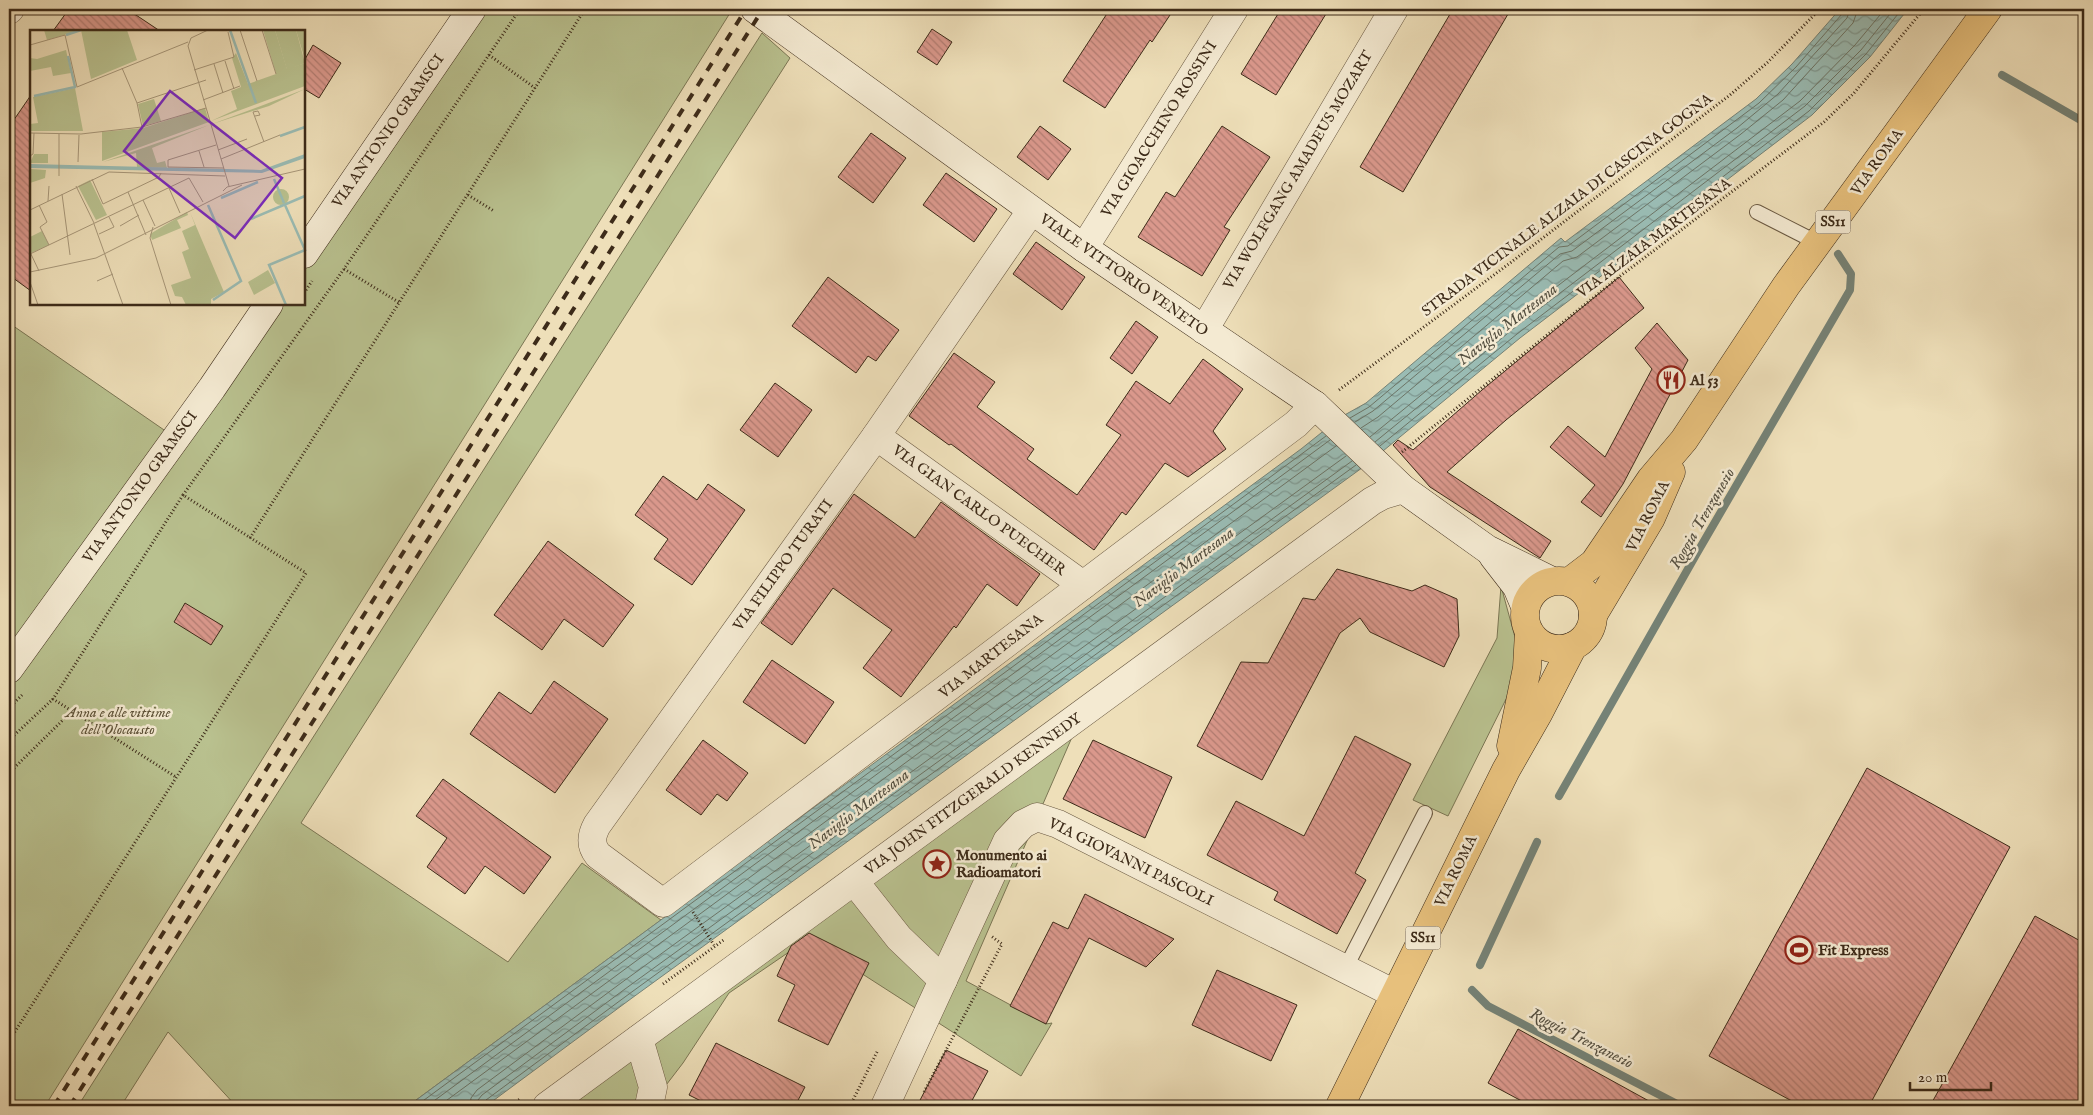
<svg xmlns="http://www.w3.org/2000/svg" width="2093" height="1115" font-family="'IM FELL English',serif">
  <defs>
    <pattern id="water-waves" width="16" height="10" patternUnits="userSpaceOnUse" patternTransform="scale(1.25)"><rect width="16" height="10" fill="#9abcb4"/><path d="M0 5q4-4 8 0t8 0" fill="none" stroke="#7f9992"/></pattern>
    <pattern id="building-back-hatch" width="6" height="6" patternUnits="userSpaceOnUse" patternTransform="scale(1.25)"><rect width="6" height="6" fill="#da988c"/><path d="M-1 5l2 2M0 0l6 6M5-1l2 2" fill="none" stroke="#b27c72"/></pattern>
  </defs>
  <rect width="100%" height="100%" fill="#eedfb9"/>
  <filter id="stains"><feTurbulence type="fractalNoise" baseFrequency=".004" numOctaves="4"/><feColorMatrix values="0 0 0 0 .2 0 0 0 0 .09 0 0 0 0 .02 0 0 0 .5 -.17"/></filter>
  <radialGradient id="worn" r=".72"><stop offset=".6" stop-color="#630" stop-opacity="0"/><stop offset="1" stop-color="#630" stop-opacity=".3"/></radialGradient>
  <!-- green -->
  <g fill="#b9c18f" stroke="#7b7654">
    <polygon points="481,9 723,9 730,13 45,1106 9,1106 9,688 17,680 279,304 304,304 304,267"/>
    <polygon points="762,33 790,58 301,823 508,962 582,863 661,920 408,1106 236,1106 168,1032 121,1106 78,1106"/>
    <polygon points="9,323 167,432 16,639 9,644"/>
    <polygon points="1501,586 1516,641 1519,673 1448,816 1413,800 1497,638"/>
    <polygon points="1086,705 966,981 1046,1024 1052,1023 1021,1076 808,939 729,993 683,1063 650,1106 537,1106"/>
  </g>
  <!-- water -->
  <polygon fill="url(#water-waves)" stroke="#758276" points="1840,9 1908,9 1870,57 1812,115 1520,338 1366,465 632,998 486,1106 408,1106 1301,449 1341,417 1366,403 1561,238 1565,242 1756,99 1792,64"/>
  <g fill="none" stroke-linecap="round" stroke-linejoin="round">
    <!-- shore -->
    <g stroke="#6c7466" stroke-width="1">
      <polyline points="1350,418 1369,407 1559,247 1568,246 1759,103 1796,67 1842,14 1844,9"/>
      <polyline points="1355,422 1373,411 1560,254 1572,251 1737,128 1778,94 1847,18 1850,9"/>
      <polyline points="1361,428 1378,417 1563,261 1577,257 1741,134 1783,100 1853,23 1858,9"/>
      <polyline points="1370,437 1509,323 1800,101 1855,45 1885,9"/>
      <polyline points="1375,442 1513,329 1805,106 1861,50 1894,9"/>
      <polyline points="1380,446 1517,334 1809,111 1866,54 1902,9"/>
      <polyline points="416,1106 1326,436"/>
      <polyline points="427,1106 1330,440"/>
      <polyline points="439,1106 1336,446"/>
      <polyline points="470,1106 471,1098 477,1090 621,983 1346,456"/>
      <polyline points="477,1106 478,1100 482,1095 625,989 1352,461"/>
      <polyline points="484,1106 486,1100 629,994 1356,465"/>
    </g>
    <!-- stream -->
    <g stroke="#758276" stroke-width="8">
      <polyline points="2002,75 2084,122"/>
      <polyline points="1559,796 1697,553 1850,290 1851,274 1838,254"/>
      <polyline points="1480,965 1537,842"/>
      <polyline points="1472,990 1488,1006 1681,1106"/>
    </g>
  </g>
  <!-- building -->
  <g fill="url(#building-back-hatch)" stroke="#3d2b19">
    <polygon points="69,9 127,9 160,31 53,31"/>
    <polygon points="1110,9 1174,9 1152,42 1150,40 1105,108 1063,81"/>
    <polygon points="1281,9 1329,9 1276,95 1241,74"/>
    <polygon points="1453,9 1511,9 1403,192 1360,167"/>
    <polygon points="932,29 952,42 937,65 917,52"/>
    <polygon points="313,45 341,63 319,98 304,89 304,61"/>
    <polygon points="31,95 31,291 9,275 9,127"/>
    <polygon points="1040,126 1071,149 1048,180 1017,157"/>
    <polygon points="1222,126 1270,157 1224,227 1230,230 1202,276 1138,237 1166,192 1175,197"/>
    <polygon points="871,133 906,158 873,203 838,177"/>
    <polygon points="946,173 997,209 974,242 923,205"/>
    <polygon points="1036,242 1085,277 1062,310 1013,274"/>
    <polygon points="828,277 899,330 876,361 868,356 856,373 792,326"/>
    <polygon points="1619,277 1644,308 1506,420 1447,472 1551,541 1540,558 1430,487 1393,445 1398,440 1413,450 1482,390"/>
    <polygon points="1136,321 1158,337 1132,374 1110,358"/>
    <polygon points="1657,323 1688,360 1623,484 1601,517 1581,502 1595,485 1550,447 1568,426 1605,457 1652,369 1635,348"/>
    <polygon points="954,353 995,382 977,407 1034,449 1027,459 1077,495 1121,435 1106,425 1136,381 1170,404 1203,359 1243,389 1213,431 1226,449 1188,477 1165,463 1126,515 1122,512 1094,550 951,444 949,445 909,416"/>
    <polygon points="775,383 812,410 778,457 740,430"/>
    <polygon points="663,476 697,500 708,484 745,510 692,585 654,559 668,539 635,515"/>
    <polygon points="854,494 915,538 941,502 1040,574 1017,606 987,584 956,628 954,626 901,697 863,668 892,630 833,588 792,645 761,623"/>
    <polygon points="548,541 634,605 603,647 564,619 542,650 494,615"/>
    <polygon points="1337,569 1412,591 1425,585 1457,599 1459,636 1444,667 1370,632 1360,618 1340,633 1262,780 1197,746 1241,662 1268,663 1303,598 1315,600"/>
    <polygon points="185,603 223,626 211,645 174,622"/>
    <polygon points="772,660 834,702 805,744 743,702"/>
    <polygon points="554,681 608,719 555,793 470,734 499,692 531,714"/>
    <polygon points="1355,736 1411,764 1355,873 1366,880 1337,934 1274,900 1278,892 1207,855 1236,801 1304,836"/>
    <polygon points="703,740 748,773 727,801 717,794 701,815 666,790"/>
    <polygon points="1093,740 1172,777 1145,838 1063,799"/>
    <polygon points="1867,768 2010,847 1869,1106 1801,1106 1709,1056"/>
    <polygon points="443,779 551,857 524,894 485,866 465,894 427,867 447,838 416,816"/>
    <polygon points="1085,894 1174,939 1146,967 1089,938 1046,1024 1010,1006 1053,922 1068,929"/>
    <polygon points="2035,916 2084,943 2084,1106 1930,1106"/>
    <polygon points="809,933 869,963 828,1045 778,1021 795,985 777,976 791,946"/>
    <polygon points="1217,970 1297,1005 1271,1061 1192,1025"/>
    <polygon points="1518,1029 1658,1106 1531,1106 1488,1083"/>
    <polygon points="716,1043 805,1087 795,1106 711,1106 689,1095"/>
    <polygon points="946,1050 988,1071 969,1106 917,1106"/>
  </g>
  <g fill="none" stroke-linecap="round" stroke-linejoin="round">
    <!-- lane casing -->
    <g stroke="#695841" stroke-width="16">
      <g id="lane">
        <polyline points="1757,212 1818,243"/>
        <polyline points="1345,969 1425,813"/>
      </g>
    </g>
    <!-- street casing -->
    <g stroke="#695841" stroke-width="29">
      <g id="street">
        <polyline points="9,10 10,9"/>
        <path d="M1031,211L876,436L597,825C591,836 590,845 598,855L663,903L1296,424L1315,405"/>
        <polyline points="1084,248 1234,9"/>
        <polyline points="1204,330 1394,9"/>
        <polyline points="876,436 1083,585"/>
        <polyline points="854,881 899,938 943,980"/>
        <polyline points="639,1039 653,1087 649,1106"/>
        <polyline points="547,1106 1372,501 1383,495 1403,489"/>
        <polyline points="885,1106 1007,841 1023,824 1037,817 1058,824 1395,994"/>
      </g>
    </g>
    <!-- secondary casing -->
    <g stroke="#3d2b19" stroke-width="29">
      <g id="secondary">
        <polyline points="755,9 1084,248 1315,405 1403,489 1487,549 1552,581"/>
        <polyline points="304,254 472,9"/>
        <polyline points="1493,556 1517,587 1525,606"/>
        <polyline points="9,669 212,388 269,304"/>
      </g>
    </g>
    <!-- primary casing -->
    <g stroke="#3d2b19" stroke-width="29">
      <g id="primary">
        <circle cx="1559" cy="615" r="34"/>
        <polyline points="1569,582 1594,563 1651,479 1684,440 1786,286 1988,9"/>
        <polyline points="1593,615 1651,518 1671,472"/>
        <polyline points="1511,746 1527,668 1529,632"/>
        <polyline points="1340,1106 1506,770 1538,714 1573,646"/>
      </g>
    </g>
    <!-- path -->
    <g stroke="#3d2b19" stroke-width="3" stroke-dasharray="1 2.5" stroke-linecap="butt">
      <polyline points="489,55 535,88"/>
      <polyline points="468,195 494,211"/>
      <polyline points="344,269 400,303"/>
      <polyline points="304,293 312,281"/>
      <polyline points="1339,390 1510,263 1730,95 1768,62 1820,9"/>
      <polyline points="1402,452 1619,277 1824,122 1854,93 1924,9"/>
      <polyline points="183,495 344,269 520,9"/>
      <polyline points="250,538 585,9"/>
      <polyline points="9,708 22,695"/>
      <polyline points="9,740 53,699"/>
      <polyline points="9,773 72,711"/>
      <polyline points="693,912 714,945"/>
      <polyline points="663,984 725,939"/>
      <polyline points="9,1041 306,573 183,495 53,699 176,777"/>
      <polyline points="924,1092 1002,944 991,936"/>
      <polyline points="510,1106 520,1099"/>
      <polyline points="850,1106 878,1050"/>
    </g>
    <!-- lane -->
    <use href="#lane" stroke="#f4ead2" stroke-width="14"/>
    <!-- street -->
    <use href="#street" stroke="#f4ead2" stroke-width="28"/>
    <!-- secondary -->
    <use href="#secondary" stroke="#f4ead2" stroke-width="28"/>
    <!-- primary -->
    <use href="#primary" stroke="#e7c07c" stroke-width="28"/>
    <!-- rail -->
    <g stroke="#3d2b19" stroke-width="4" stroke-dasharray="9 9" stroke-linecap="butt">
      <polyline points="54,1106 746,9"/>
      <polyline points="70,1106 763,9"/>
    </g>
  </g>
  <!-- icons -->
  <defs>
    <g id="restaurant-ring" transform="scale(1.4375)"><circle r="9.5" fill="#f4ead2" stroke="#8f2418" stroke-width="1.5"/><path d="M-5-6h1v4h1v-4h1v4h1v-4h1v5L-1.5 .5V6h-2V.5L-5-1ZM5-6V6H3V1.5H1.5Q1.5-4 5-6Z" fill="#8f2418"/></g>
    <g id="sight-ring" transform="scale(1.4375)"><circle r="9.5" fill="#f4ead2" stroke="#8f2418" stroke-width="1.5"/><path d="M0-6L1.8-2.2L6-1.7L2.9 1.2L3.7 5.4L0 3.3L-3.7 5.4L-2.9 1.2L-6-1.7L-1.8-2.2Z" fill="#8f2418"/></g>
    <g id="stadium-ring" transform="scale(1.4375)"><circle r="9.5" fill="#f4ead2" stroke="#8f2418" stroke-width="1.5"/><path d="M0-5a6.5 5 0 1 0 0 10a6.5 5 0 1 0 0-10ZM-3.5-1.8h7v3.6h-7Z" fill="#8f2418"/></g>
  </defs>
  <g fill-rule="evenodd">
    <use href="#restaurant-ring" x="1671" y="380"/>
    <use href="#sight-ring" x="937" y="864"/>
    <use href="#stadium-ring" x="1799" y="950"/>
  </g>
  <g text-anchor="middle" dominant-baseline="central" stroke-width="5" stroke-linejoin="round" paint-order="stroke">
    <!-- shield labels -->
    <g fill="#f4ead2" stroke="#746450" stroke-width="1">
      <rect x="1815.5" y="210.5" width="35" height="23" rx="4"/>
      <rect x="1405.5" y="926.5" width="35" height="23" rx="4"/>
    </g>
    <g font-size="14" font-weight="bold" fill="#3d2b19">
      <text x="1833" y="222">SS11</text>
      <text x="1423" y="938">SS11</text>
    </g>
    <!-- street labels -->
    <g font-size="15" fill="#3d2b19" stroke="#f4ead2">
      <text transform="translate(1159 129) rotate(-58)">VIA GIOACCHINO ROSSINI</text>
      <text transform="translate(388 131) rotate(-55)">VIA ANTONIO GRAMSCI</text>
      <text transform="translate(1877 162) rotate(-54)">VIA ROMA</text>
      <text transform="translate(1298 170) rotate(-59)">VIA WOLFGANG AMADEUS MOZART</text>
      <text transform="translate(1567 205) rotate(-37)">STRADA VICINALE ALZAIA DI CASCINA GOGNA</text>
      <text transform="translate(1654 238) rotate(-37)">VIA ALZAIA MARTESANA</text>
      <text transform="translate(1124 275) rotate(35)">VIALE VITTORIO VENETO</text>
      <text transform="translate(140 487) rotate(-54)">VIA ANTONIO GRAMSCI</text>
      <text transform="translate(979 510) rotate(36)">VIA GIAN CARLO PUECHER</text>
      <text transform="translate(1648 516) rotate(-63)">VIA ROMA</text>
      <text transform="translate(783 565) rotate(-54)">VIA FILIPPO TURATI</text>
      <text transform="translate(991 656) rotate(-38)">VIA MARTESANA</text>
      <text transform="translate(973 794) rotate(-36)">VIA JOHN FITZGERALD KENNEDY</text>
      <text transform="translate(1131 862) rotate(26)">VIA GIOVANNI PASCOLI</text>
      <text transform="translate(1456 871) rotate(-64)">VIA ROMA</text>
    </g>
    <!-- poi labels -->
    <g font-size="15" font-weight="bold" fill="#3d2b19" stroke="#f4ead2" text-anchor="start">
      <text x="1690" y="380">Al 53</text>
      <text x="956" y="855">Monumento ai<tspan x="956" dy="17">Radioamatori</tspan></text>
      <text x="1818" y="950">Fit Express</text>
    </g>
    <!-- park labels -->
    <g font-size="15" font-style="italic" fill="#5c5036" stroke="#f4ead2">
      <text x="118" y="712">Anna e alle vittime<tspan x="118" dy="17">dell’Olocausto</tspan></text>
    </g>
    <!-- water labels -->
    <g font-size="16" font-style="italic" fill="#544f40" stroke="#f4ead2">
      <text transform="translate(1508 325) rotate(-38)">Naviglio Martesana</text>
      <text transform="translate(1703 519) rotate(-60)">Roggia Trenzanesio</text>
      <text transform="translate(1184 568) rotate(-37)">Naviglio Martesana</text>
      <text transform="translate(859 810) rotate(-37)">Naviglio Martesana</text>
      <text transform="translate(1581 1039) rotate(27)">Roggia Trenzanesio</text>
    </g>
  </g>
  <!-- overview -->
  <g transform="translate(30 30)">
    <rect width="275" height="275" fill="#eedfb9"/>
    <path d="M14,0H97L107,30L61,49L51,0L17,10ZM233,0H245L257,39L275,33V56L181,91L207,79L201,61L211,57L202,28L206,23L218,54L246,44ZM266,0H275V30ZM36,20L41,43L23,46L21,37L0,41V28L7,29ZM45,58L53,101H0V94L8,93L3,67ZM275,59L239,76L182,94L236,74ZM124,69L131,91L113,96L108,74ZM175,78L179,92L72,131V102L113,98ZM179,95L122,118L127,133L135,131L137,138L107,137L106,123L73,132ZM4,124H18V133H0ZM60,150L77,185L66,190L48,156ZM157,182L158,185L147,190L151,198L122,210L120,204ZM160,182L194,262L181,269V275H156L152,267L145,266L141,255L161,248L152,222L159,219L152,201L165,195ZM12,201L19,215L1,223L0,207Z" fill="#b9c18f"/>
    <path d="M245,0H266L275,33L257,40ZM1,139L16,140L15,148L0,153ZM243 167a8 8 0 1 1 16 0a8 8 0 1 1-16 0ZM238,240L245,253L224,265L218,252Z" fill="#b9c18f"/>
    <path d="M275,124V128L232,143L0,138V134L231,140Z" fill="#9abcb4"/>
    <path fill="none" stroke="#9abcb4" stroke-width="2.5" d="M200,0L226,73M36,5L51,0M4,66L45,57L38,26M250,106L275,97M244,149L254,173M191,168L228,152M178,175L211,251L183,270M255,175L275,220L239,235L256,275M221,189L275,166"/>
    <path fill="none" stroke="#a79779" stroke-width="1" d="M178,0L161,8L158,16L199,156M210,0L227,51M232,0L246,44M0,15L35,5L47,57L158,12M195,31L204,59M184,34L193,63M92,38L107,73L112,97M164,40L204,27L198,2M173,70L210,56M107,73L176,50M225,86L230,85L228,81L223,82L234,112M0,103L51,104L112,97L176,78M186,115L138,130V137L194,138M188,120L217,109M169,121L174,137M0,126L3,124L4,103M191,129L250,105M48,132L49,105M29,146V104M62,149L73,174L129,147L131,143M46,156L64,193M139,158L150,183M193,161L197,157L275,139M98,162L116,205M32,164L40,225M113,170L125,196M18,171L19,156M9,175L17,192L10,197L19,215M0,180L79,142L195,146M64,194L93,275M90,196L109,185M123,197L120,208L141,275M69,204L84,197L79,187M0,222L9,241M0,224L159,148L173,172M0,242L66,228L212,155M67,251L83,244M0,252L8,275"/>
    <path fill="#7b2cbf" fill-opacity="0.15" stroke="#7b2cbf" stroke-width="2.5" d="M140,61L252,148L205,208L94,121Z"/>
    <rect width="275" height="275" fill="none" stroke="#3d2b19" stroke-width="2.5"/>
  </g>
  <!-- margin -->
  <rect width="2093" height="1115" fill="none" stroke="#eedfb9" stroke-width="30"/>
  <rect x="10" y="10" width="2073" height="1095" fill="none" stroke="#3d2b19" stroke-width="2.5"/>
  <rect x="15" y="15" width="2063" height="1085" fill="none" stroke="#3d2b19"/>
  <!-- scale -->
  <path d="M1910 1082v8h81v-8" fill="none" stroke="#3d2b19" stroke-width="2.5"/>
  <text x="1918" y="1082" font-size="15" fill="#3d2b19" stroke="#f4ead2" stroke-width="4" paint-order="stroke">20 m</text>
  <rect width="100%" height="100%" filter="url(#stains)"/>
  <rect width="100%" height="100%" fill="url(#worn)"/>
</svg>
